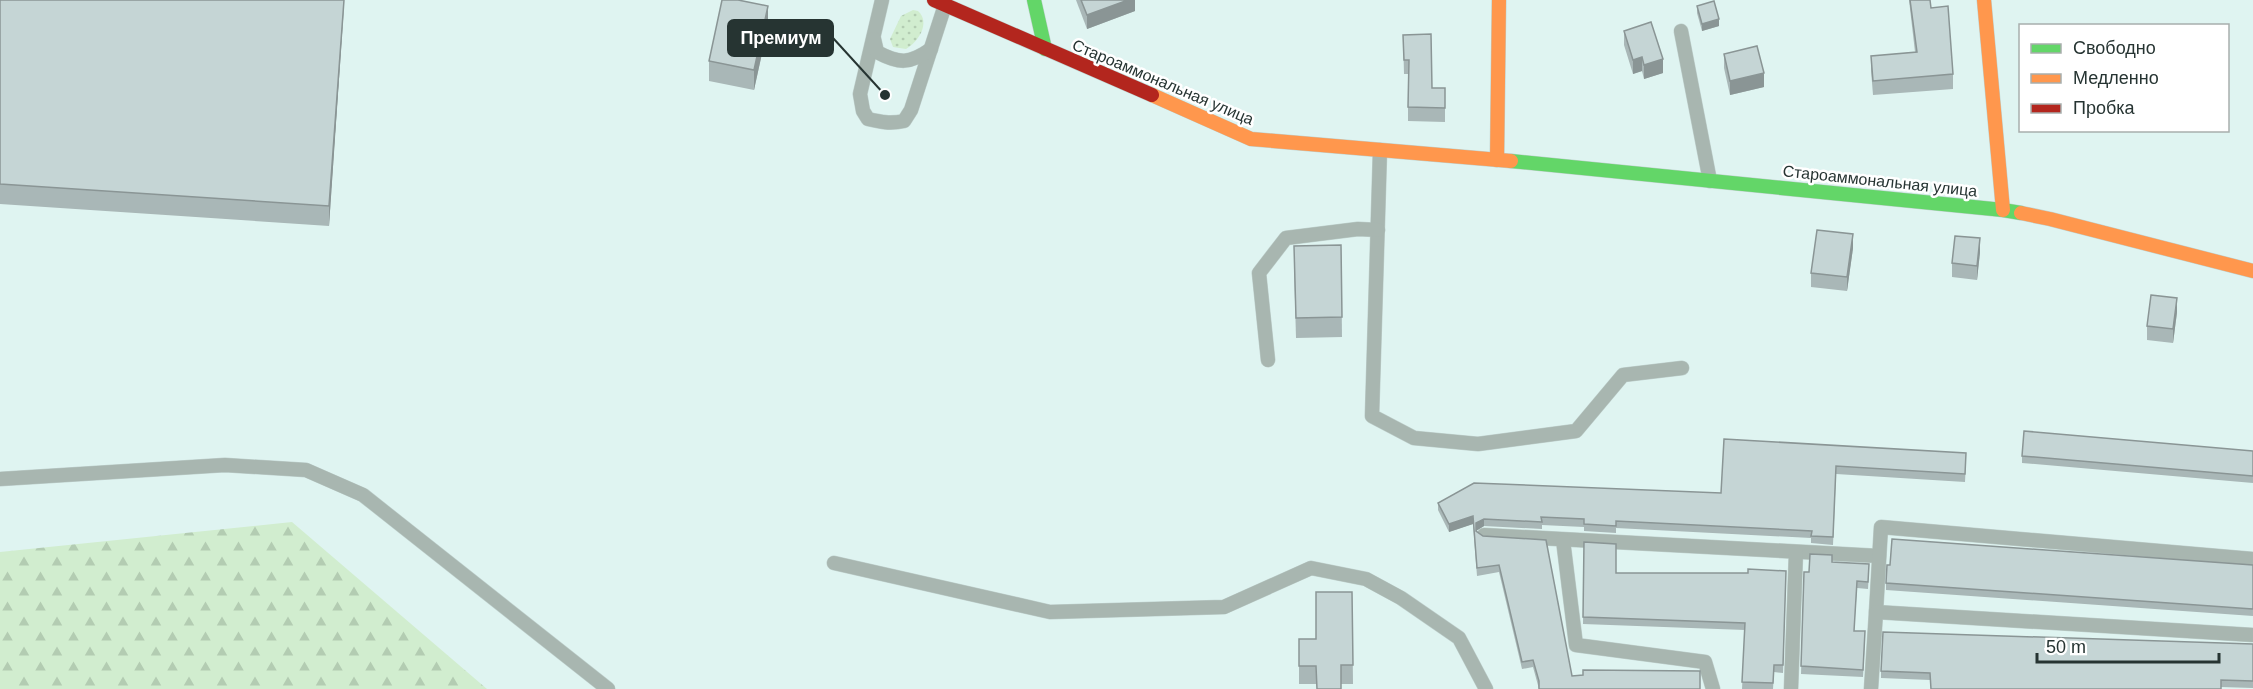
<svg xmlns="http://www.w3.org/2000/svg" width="2253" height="689" font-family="Arial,sans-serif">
  <defs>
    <pattern id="grass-dots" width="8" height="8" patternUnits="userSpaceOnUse" patternTransform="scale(1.5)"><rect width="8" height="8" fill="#d1edcf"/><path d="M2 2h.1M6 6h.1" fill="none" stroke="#b3ccb2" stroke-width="1.8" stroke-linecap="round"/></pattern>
    <pattern id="forest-firs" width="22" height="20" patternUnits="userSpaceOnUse" patternTransform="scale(1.5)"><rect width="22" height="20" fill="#d1edcf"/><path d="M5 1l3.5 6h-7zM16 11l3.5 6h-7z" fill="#b3ccb2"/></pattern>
  </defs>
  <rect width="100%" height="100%" fill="#dff4f1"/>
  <!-- grass -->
  <path fill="url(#grass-dots)" d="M913,10L918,11C931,23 918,42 906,49L893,47L890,39L901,16Z"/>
  <!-- forest -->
  <polygon fill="url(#forest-firs)" points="292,522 487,689 0,689 0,552"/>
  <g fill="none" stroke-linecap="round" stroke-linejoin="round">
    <!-- lane casing -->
    <g stroke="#bfd0cd" stroke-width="15">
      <g id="lane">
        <path d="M882,0L860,94L863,111L868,119C881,122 890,124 904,121L911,110L945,5"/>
        <polyline points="1681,31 1710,181"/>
        <path d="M874,39L877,52C899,64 910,64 931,49"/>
        <polyline points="1380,150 1372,416 1414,438 1478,444 1576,431 1623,375 1682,368"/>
        <polyline points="1268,360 1259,273 1286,238 1358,229 1378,230"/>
        <polyline points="0,479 225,465 306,470 363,495 608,689"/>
        <polyline points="1484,535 1879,556"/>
        <polyline points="1563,540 1576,645 1705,662 1713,689"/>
        <polyline points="834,563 1050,612 1224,607 1311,568 1366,579 1401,598 1459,638 1486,689"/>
        <polyline points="1876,612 1881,527 2253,559"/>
        <polyline points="1791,689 1796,552"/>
        <polyline points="1871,689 1876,612 2253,635"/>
      </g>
    </g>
    <!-- fast casing -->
    <g stroke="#bfd0cd" stroke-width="15">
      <g id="fast">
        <polyline points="1034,0 1045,49"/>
        <polyline points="1511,161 2003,210 2021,213"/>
      </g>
    </g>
    <!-- slow casing -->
    <g stroke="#bfd0cd" stroke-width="15">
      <g id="slow">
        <polyline points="1984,0 2003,210"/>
        <polyline points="1152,95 1251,139 1511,161"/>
        <polyline points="1497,160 1499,0"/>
        <polyline points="2021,213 2050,219 2253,271"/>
      </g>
    </g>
    <!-- jam casing -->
    <g stroke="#bfd0cd" stroke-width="15">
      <polyline id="jam" points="934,0 1152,95"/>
    </g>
    <!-- lane -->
    <use href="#lane" stroke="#a8b6b0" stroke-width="14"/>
    <!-- fast -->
    <use href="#fast" stroke="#63d668" stroke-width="14"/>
    <!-- slow -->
    <use href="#slow" stroke="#ff974d" stroke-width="14"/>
    <!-- jam -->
    <use href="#jam" stroke="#b3261e" stroke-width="14"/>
  </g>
  <!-- wall -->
  <g fill="#a9b7b7">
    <polygon points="0,0 344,0 329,226 0,204"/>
    <polygon points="1076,0 1135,0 1135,11 1087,29"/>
    <polygon points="1909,0 1930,0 1931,8 1953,74 1953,89 1873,95 1871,70 1871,56 1915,52"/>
    <polygon points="1697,6 1719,26 1702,31 1697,13"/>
    <polygon points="768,26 754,90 709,81 709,61"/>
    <polygon points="1624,31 1663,73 1644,79 1642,71 1633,74 1624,45"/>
    <polygon points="1403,35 1432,88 1445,88 1445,122 1408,121 1408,74 1404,74"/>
    <polygon points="1724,54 1764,87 1730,95 1724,68"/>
    <polygon points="1341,245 1342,337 1296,338 1294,266"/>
    <polygon points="1853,248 1847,291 1811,287 1811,273"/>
    <polygon points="1980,252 1977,280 1952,277 1952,263"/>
    <polygon points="2177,312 2173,343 2147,340 2147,326"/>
    <polygon points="1724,439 1966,461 1965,482 1836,474 1833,545 1811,543 1811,538 1616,528 1616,533 1584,531 1584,527 1542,525 1542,529 1484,526 1476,531 1483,536 1572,676 1700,671 1539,689 1533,667 1522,669 1499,572 1477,576 1473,524 1449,532 1438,510 1438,503 1721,493"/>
    <polygon points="2253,451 2253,483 2022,463 2022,456"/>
    <polygon points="1584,542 1616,573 1748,573 1786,571 1783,673 1774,672 1773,689 1742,689 1745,630 1583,624"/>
    <polygon points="1832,562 1869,571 1868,589 1857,588 1854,631 1865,638 1863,677 1801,674 1804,572 1809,572"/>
    <polygon points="2253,565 2253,616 1886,590 1886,583"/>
    <polygon points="1352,592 1353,684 1299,684 1299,639 1316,639"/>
    <polygon points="2253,644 2253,688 2221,687 2221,689 1931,689 1930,680 1881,678 1881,671"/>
  </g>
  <!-- shaded-wall -->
  <g fill="#8a9595">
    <polygon points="344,0 344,6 329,226 329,206"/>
    <polygon points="1128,0 1135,0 1135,11 1087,29 1087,15"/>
    <polygon points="768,6 768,26 754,90 754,70"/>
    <polygon points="1719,19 1719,26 1702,31 1702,24"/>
    <polygon points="1642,57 1642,71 1633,74 1633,60"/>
    <polygon points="1663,59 1663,73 1644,79 1644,65"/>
    <polygon points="1764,73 1764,87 1730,95 1730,81"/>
    <polygon points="1853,234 1853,248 1847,291 1847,277"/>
    <polygon points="1980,238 1980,252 1977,280 1977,266"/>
    <polygon points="2177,298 2177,312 2173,343 2173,329"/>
    <polygon points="1473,516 1473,524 1449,532 1449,524"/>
    <polygon points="1484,519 1484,526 1476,531 1476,523"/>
  </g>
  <!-- building -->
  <g fill="#c5d5d5" stroke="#8a9595" stroke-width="1.5">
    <polygon points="0,0 344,0 329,206 0,184"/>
    <polygon points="722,0 738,0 768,6 754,70 709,61"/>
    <polygon points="1081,0 1128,0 1087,15"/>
    <polygon points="1910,0 1930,0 1931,8 1948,6 1953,74 1873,81 1871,56 1917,52"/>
    <polygon points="1714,1 1719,19 1702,24 1697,6"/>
    <polygon points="1651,22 1663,59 1644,65 1642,57 1633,60 1624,31"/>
    <polygon points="1431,34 1432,88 1445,88 1445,108 1408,107 1409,60 1404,60 1403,35"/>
    <polygon points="1757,46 1764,73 1730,81 1724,54"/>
    <polygon points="1817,230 1853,234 1847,277 1811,273"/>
    <polygon points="1955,236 1980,238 1977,266 1952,263"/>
    <polygon points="1341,245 1342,317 1296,318 1294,246"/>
    <polygon points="2151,295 2177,298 2173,329 2147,326"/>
    <polygon points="2024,431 2253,451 2253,476 2022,456"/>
    <polygon points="1724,439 1966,453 1965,474 1836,466 1833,537 1811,536 1812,531 1616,521 1616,526 1584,524 1584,519 1541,517 1542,522 1484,519 1476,523 1476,531 1483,536 1546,540 1572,676 1583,675 1583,670 1700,671 1700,689 1539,689 1539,681 1533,660 1522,662 1499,565 1477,568 1473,516 1449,524 1438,503 1474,483 1721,493"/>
    <polygon points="1892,539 2253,565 2253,609 1886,583 1887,565 1890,565"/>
    <polygon points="1584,542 1616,544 1616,573 1748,573 1748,569 1786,571 1783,665 1774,665 1773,683 1742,682 1745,623 1583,617"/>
    <polygon points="1810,554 1832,555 1832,562 1869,564 1868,582 1857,581 1854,631 1865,631 1863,670 1801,666 1804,572 1809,572"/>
    <polygon points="1316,592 1352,592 1353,665 1341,665 1341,689 1317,689 1316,666 1299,666 1299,639 1316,639"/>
    <polygon points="1883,632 2253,644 2253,681 2221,680 2221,689 1931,689 1930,673 1881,671"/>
  </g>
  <g text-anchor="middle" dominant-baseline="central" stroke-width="5" stroke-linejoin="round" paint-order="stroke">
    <!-- street labels -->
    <g font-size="16" fill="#263432" stroke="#fff">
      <text transform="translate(1163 82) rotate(23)">Староаммональная улица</text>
      <text transform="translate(1880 181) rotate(6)">Староаммональная улица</text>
    </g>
  </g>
  <!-- callouts -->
  <path fill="none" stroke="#263432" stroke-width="2" d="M885 95L833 38"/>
  <circle fill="#263432" stroke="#fff" stroke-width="2" cx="885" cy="95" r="6"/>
  <rect fill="#263432" stroke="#263432" stroke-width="2" x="728" y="20" width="105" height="36" rx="6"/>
  <g font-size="18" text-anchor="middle" font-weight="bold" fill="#fff">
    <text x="781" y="44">Премиум</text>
  </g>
  <!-- legend -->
  <rect x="2019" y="24" width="210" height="108" fill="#ffffff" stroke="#a8aead" stroke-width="1.5"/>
  <rect x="2031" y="44" width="30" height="9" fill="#63d668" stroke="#a8aead" stroke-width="1.5"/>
  <text x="2073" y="54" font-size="18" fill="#263432">Свободно</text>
  <rect x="2031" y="74" width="30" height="9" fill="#ff974d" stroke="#a8aead" stroke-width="1.5"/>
  <text x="2073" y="84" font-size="18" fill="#263432">Медленно</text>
  <rect x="2031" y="104" width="30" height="9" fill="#b3261e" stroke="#a8aead" stroke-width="1.5"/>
  <text x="2073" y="114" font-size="18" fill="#263432">Пробка</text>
  <!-- scale -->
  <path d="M2037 653v9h182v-9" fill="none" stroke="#263432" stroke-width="3"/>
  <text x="2046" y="653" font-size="18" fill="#263432" stroke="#ffffff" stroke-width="4.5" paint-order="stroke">50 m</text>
</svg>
